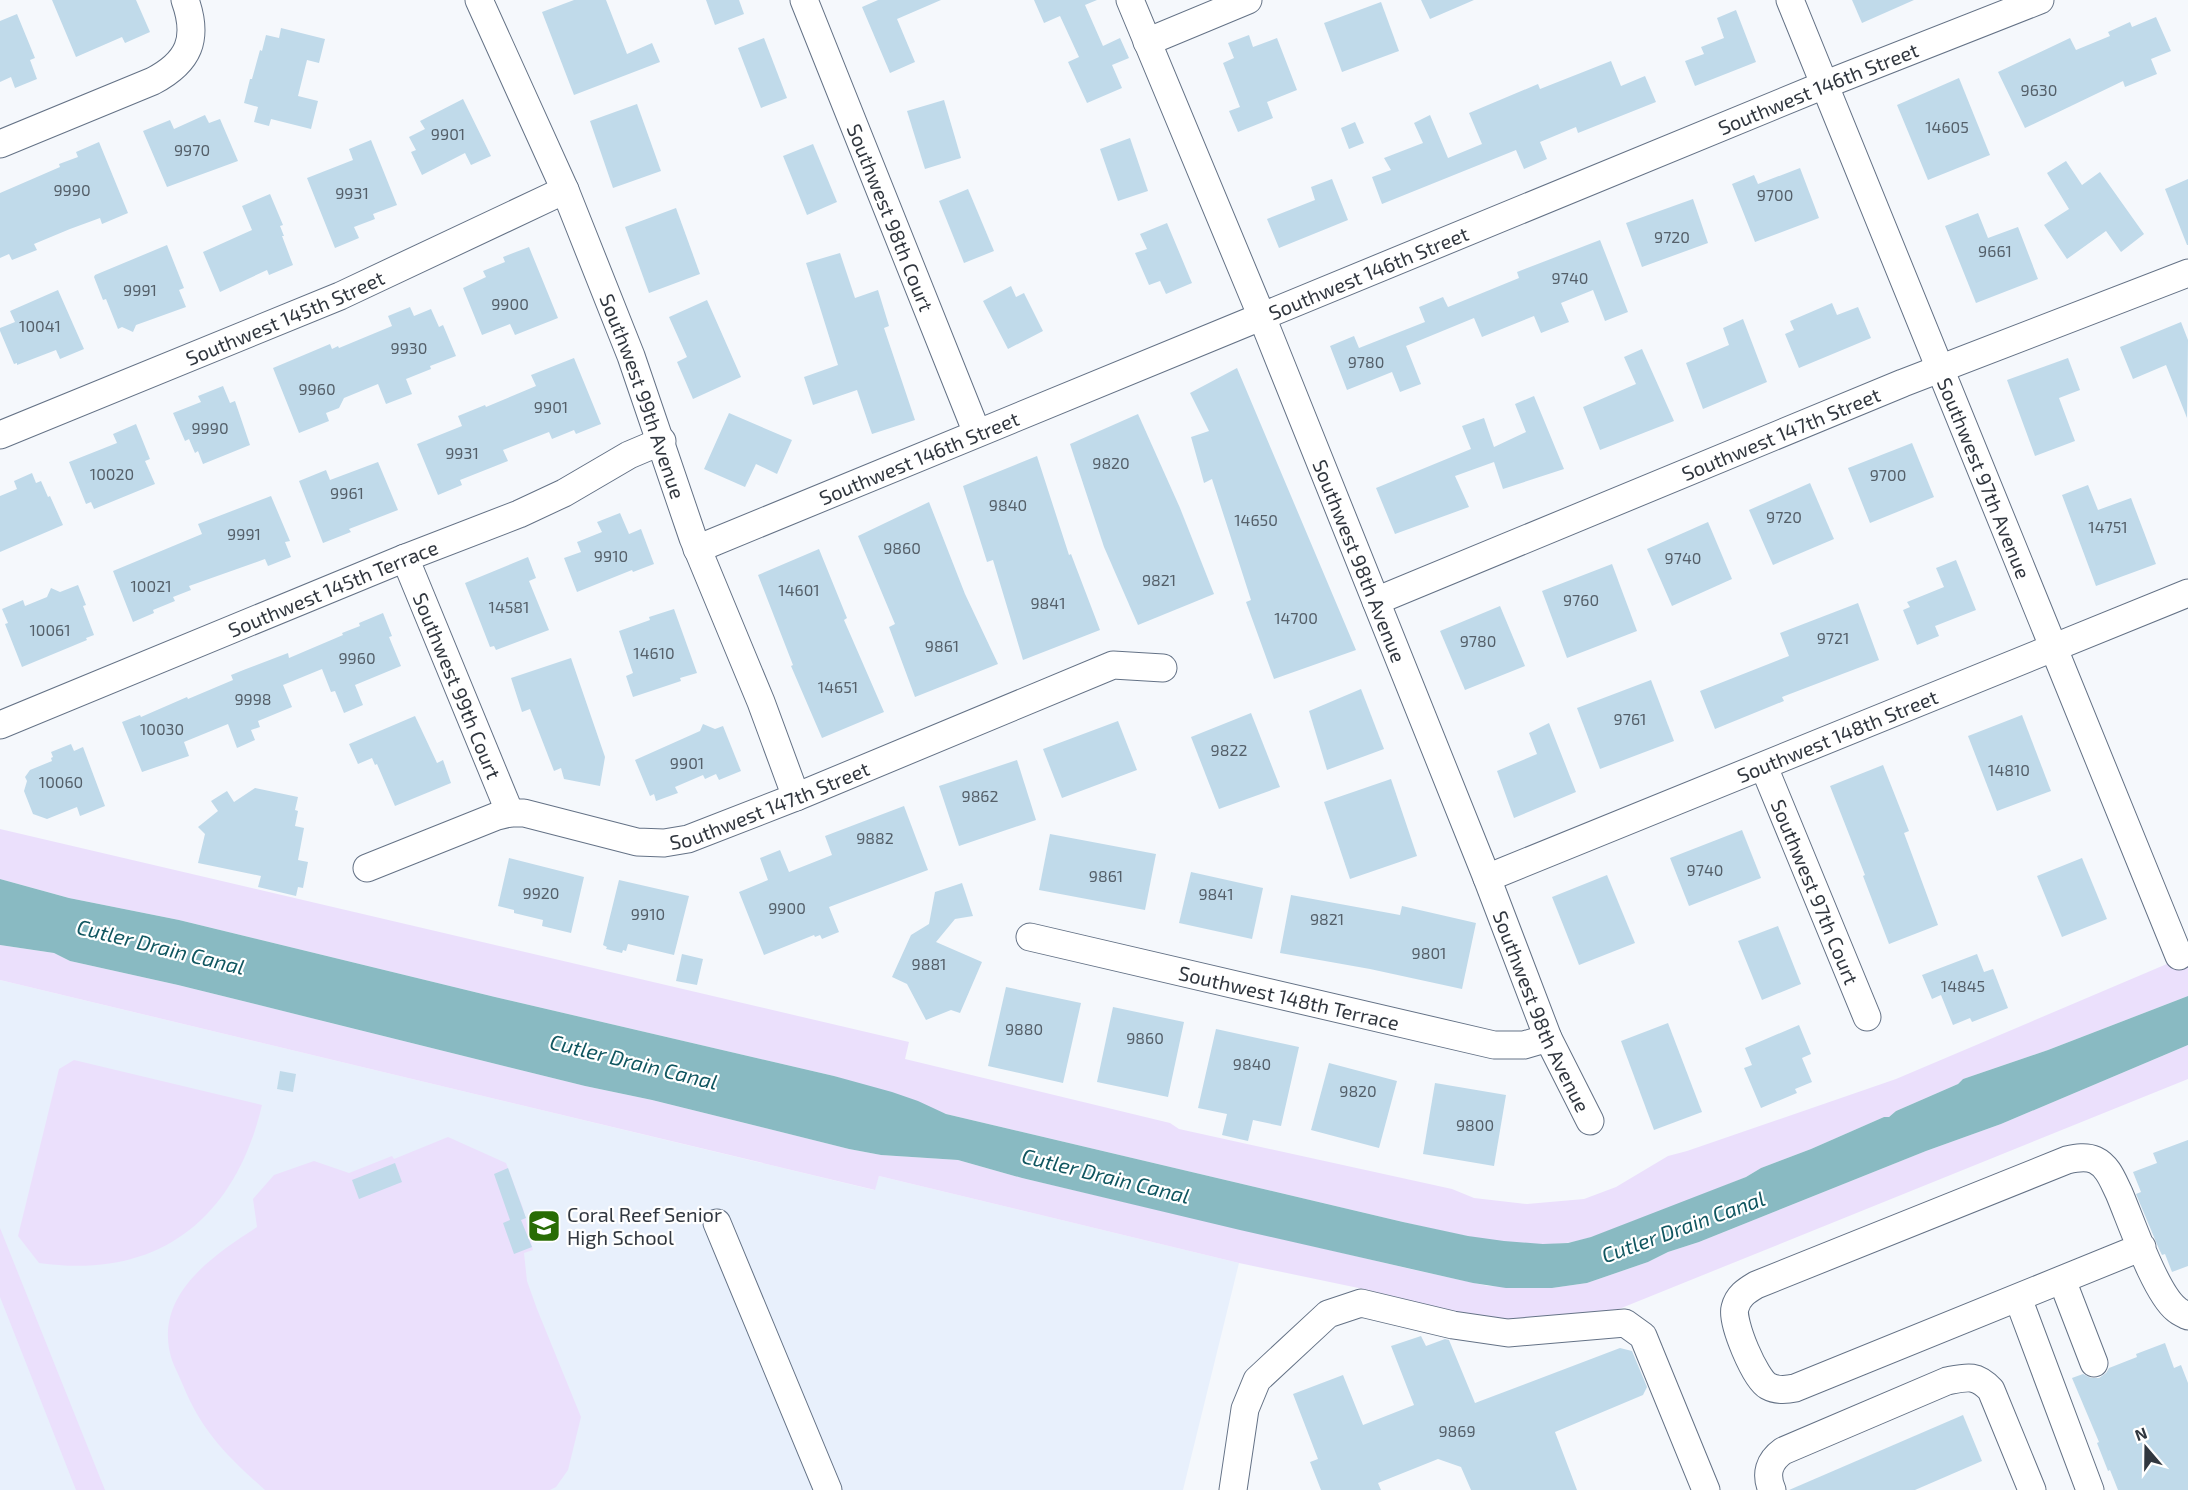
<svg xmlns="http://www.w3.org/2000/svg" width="2188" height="1490" font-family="'Exo 2',sans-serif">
  <rect width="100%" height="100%" fill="#f5f8fc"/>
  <!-- built -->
  <polygon fill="#e8f0fc" points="0,980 874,1190 879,1176 1239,1263 1183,1490 0,1490"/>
  <!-- green -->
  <g fill="#ebe0fc">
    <path d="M0,829L909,1042L905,1059L1170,1123L1179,1129L1452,1189L1474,1198L1527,1204L1584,1199L1616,1187L1668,1156L1687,1151L1896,1079L2188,955V996L2048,1050L1963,1079L1958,1084L1896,1111L1889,1117H1884L1811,1149L1761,1168L1746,1177C1708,1192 1670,1208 1631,1222C1610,1230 1588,1240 1566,1243C1511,1249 1456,1234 1403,1222L946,1114L834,1076L495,997L179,920L69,898L0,879Z"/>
    <polygon points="0,945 54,953 70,961 178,985 585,1086 652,1100 849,1149 881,1155 958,1160 1022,1178 1415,1270 1488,1286 1552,1288 1587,1283 1648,1262 1668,1252 1699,1242 1926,1151 2001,1124 2188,1045 2188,1079 1619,1309 1568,1318 1529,1319 1491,1319 1464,1314 1368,1290 1239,1263 879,1176 875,1190 0,980"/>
    <path d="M74,1060L262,1105C235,1219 158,1280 39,1263L18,1236L59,1069Z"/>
    <path d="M448,1137L506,1163L523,1208L533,1250L524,1253L527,1281L537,1309L581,1417L568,1470L556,1487L550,1490H265C226,1455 202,1432 182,1383C178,1373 172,1363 170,1353C156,1293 215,1254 257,1227L253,1199L274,1175L314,1161L349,1173L392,1156L394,1159Z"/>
    <polygon points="0,1228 105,1490 76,1490 0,1297"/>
  </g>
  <!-- water -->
  <polygon fill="#89bac2" points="0,879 69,898 179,920 495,997 834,1076 892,1092 918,1101 946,1114 1403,1222 1468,1236 1504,1241 1543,1244 1568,1243 1591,1237 1746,1177 1761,1168 1811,1149 1884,1117 1889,1117 1896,1111 1958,1084 1963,1079 2048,1050 2188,996 2188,1045 2001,1124 1926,1151 1699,1242 1668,1252 1648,1262 1587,1283 1552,1288 1506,1288 1473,1283 1240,1230 1022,1178 958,1160 881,1155 849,1149 652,1100 585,1086 178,985 70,961 54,953 0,945"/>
  <!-- building -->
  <g fill="#c0daea">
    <polygon points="52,0 136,0 150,32 125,43 122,37 76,57"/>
    <polygon points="574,0 606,0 627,54 652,43 660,62 574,95 542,12"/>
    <polygon points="706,0 739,0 744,14 715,25"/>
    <polygon points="878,0 941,0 897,19 915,62 890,73 862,7"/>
    <polygon points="1034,0 1097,0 1085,5 1103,46 1120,38 1129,58 1112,65 1122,88 1087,103 1068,62 1079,57 1060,16 1044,23"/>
    <polygon points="1421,0 1474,0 1430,19"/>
    <polygon points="1852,0 1914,0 1862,23"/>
    <polygon points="1381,2 1399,51 1342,72 1324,23"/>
    <polygon points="1736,10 1756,62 1695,86 1685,61 1704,54 1701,47 1724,38 1717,18"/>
    <polygon points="17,14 35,58 30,60 37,79 15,88 11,77 0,82 0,21"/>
    <polygon points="2156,17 2171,51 2151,59 2157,74 2125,87 2123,81 2025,128 1998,72 2070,38 2076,50 2110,36 2108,32 2130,22 2132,27"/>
    <polygon points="281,28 325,39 319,63 307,60 298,96 318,101 311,129 271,119 269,126 254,122 258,107 244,103 250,79 252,79 260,50 262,51 266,35 279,38"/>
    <polygon points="1249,35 1253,47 1277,38 1297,90 1267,102 1273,118 1238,132 1229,111 1240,107 1223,63 1234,58 1228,43"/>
    <polygon points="764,38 787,98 761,108 738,48"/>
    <polygon points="1611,61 1621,86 1645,76 1656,102 1578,133 1576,127 1540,142 1547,159 1524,169 1516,150 1382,204 1372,177 1391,170 1384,158 1423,143 1414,123 1430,115 1448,158 1482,144 1469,113 1538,84 1540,89"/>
    <polygon points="1959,78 1990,155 1928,180 1897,105"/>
    <polygon points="463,99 491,156 471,165 465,153 422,175 411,152 416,150 409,137 425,129 420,121"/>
    <polygon points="944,100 961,158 925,169 907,111"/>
    <polygon points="637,104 661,171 613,188 590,121"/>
    <polygon points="205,115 209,123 220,119 238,161 167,187 143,131 170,120 174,129"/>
    <polygon points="1355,122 1364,143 1349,149 1341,128"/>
    <polygon points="1130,138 1148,191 1118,201 1100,149"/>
    <polygon points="371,140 397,205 373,214 375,219 354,227 359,238 335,248 307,178 353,160 349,149"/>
    <polygon points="99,142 128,213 102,224 100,218 70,229 34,244 37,250 12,260 9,254 0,258 0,193 60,167 59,164 78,157 76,152"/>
    <polygon points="813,144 837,202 807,215 783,156"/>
    <polygon points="2066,161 2082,185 2100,172 2144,234 2121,252 2106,231 2067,259 2044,225 2069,209 2047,173"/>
    <polygon points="1800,168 1819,218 1755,242 1732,184 1754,175 1758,184"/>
    <polygon points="1332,179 1348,220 1279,248 1267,219 1315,200 1311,187"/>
    <polygon points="2188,179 2188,245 2187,245 2165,189"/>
    <polygon points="968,189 994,251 964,263 939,201"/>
    <polygon points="270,194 283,225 280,226 284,236 282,236 293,265 269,275 267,270 220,292 203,252 252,230 242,206"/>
    <polygon points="1693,199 1708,243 1642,267 1626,223"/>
    <polygon points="676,208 700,274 649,293 625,227"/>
    <polygon points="1978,213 1988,238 2018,227 2038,279 1976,303 1945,226"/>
    <polygon points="1167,223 1192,283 1166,294 1160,281 1149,285 1135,253 1147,249 1140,234"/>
    <polygon points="1600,240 1628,312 1605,321 1593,290 1561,303 1569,322 1541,333 1534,316 1482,337 1474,318 1406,346 1421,384 1400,392 1392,372 1347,390 1330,346 1354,336 1359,348 1425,322 1419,307 1443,297 1448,307 1519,278 1517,272"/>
    <polygon points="167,245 184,288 179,290 186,307 136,325 133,332 122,327 118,329 106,299 103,300 94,277 95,275"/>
    <polygon points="529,247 558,318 515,335 510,324 482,335 463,288 486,277 483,271 505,262 503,257"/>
    <polygon points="840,253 855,298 878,290 889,326 884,328 915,420 872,434 857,390 813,405 804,377 838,365 806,263"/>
    <polygon points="1011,286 1016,297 1024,293 1043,331 1008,349 983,301"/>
    <polygon points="58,290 84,349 60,359 56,350 17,365 17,363 14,364 0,331 0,328 15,322 10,311"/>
    <polygon points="707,300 741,377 693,399 677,362 687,357 669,317"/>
    <polygon points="1832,303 1837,315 1858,307 1871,338 1799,368 1785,334 1794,330 1790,321"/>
    <polygon points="410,307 414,316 431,309 439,327 443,325 456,356 430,366 431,369 406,379 412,394 386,404 378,384 344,398 339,408 326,413 329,421 299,433 273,368 330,344 332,349 338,346 339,348 392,326 388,316"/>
    <polygon points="1743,319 1767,382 1703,409 1686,363 1729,345 1723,328"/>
    <polygon points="2181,322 2188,340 2187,418 2166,365 2133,379 2120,347"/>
    <polygon points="1642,349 1674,421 1600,450 1583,407 1636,384 1624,357"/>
    <polygon points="574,358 601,424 576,434 574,430 552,439 549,432 503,450 508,461 460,480 462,485 438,495 417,444 462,426 458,416 485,405 486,407 536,386 531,375"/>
    <polygon points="2068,358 2080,390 2059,398 2075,441 2035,456 2007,380"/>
    <polygon points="1237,368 1356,650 1274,679 1246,602 1251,600 1212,479 1204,483 1191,437 1209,431 1190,393"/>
    <polygon points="223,386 230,403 235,401 250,445 203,464 198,451 195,453 189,439 185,441 173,413 201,402 198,396"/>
    <polygon points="1534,396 1564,469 1503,489 1494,462 1455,476 1469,507 1395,534 1376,488 1471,449 1462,426 1484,418 1494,447 1526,432 1515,404"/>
    <polygon points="729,413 792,440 777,474 756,464 745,487 704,469"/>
    <polygon points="1138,414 1180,508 1214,594 1138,625 1104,547 1070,444"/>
    <polygon points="136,424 150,459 145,461 155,484 94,509 91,502 86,504 69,462 117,443 113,434"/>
    <polygon points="1912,443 1934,497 1870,523 1848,468"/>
    <polygon points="1037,456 1069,555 1071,554 1100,630 1023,660 993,560 987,562 963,486"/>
    <polygon points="378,462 398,510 349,529 351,532 323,543 299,481 326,470 330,480"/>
    <polygon points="32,473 36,483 41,481 48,497 50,496 63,525 0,552 0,496 17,489 14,481"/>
    <polygon points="1810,483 1834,539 1773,565 1749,510"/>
    <polygon points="2088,485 2098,510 2131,498 2156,564 2096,586 2062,495"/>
    <polygon points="271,496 290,541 285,542 291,557 268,566 265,559 189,586 191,590 173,597 175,601 153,610 154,613 133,622 113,571 202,534 198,524"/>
    <polygon points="929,502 965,594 998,664 915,697 889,627 895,624 858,536"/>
    <polygon points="620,513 629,534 641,529 654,564 633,572 632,570 577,592 564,558 581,552 577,542 602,532 597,522"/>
    <polygon points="1708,522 1732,579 1672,606 1647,549"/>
    <polygon points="819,549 847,618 844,620 884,712 822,738 791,666 793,665 758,575"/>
    <polygon points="528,557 536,578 529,581 549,630 496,650 494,646 490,647 465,583"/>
    <polygon points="1956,560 1976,610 1935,626 1939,636 1917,645 1903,610 1910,607 1907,602 1944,587 1936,568"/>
    <polygon points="1612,564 1637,631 1567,658 1542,591"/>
    <polygon points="78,585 86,605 83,606 94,635 86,638 87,640 22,667 5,624 8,623 2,609 23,600 25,606 47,597 51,588 60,592"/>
    <polygon points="1858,603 1879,660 1782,697 1784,701 1715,729 1700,691 1789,656 1780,633"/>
    <polygon points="1500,606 1525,666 1465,690 1440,631"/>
    <polygon points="674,609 697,673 680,678 681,681 633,697 626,676 633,673 619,631 650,620 649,617"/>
    <polygon points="383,613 392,636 389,637 401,666 355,685 363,705 344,713 335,691 331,692 322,669 283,685 292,707 258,721 260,727 251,730 255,740 237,748 228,724 184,742 189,756 142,772 122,722 140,715 141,717 187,697 188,699 233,680 231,675 246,669 288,653 289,658 343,635 342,633 360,626 359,623"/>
    <polygon points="571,658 605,757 600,786 564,779 561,768 554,771 530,709 522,712 511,678"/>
    <polygon points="1651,680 1674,741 1600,769 1577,708"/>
    <polygon points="1361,689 1384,749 1327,770 1309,711"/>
    <polygon points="1251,713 1280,787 1219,809 1191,737"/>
    <polygon points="2022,715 2051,791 1997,811 1968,736"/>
    <polygon points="415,716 437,763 443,760 451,783 395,806 377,764 375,765 372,758 358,764 349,744"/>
    <polygon points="1118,721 1137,770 1062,798 1043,749"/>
    <polygon points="1549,723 1576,792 1514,818 1497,771 1537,754 1529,733"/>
    <polygon points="703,724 715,729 723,726 741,771 719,780 716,774 705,779 703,775 675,787 678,793 656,801 654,794 650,796 635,760 700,731"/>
    <polygon points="71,744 74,751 83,747 105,806 80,816 77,807 47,819 33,814 24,791 27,781 25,777 30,770 52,761 51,758 53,757 51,752"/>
    <polygon points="1017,760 1036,820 959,846 939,786"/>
    <polygon points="1883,765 1909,831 1904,833 1938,925 1889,944 1863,876 1865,875 1830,786"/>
    <polygon points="1391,779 1417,856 1350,879 1324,802"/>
    <polygon points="255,788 298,797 295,810 298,811 295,826 304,828 298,860 308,862 303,888 298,887 296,896 258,887 261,876 198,863 205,834 198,827 218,811 211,801 227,791 234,802"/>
    <polygon points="904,806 928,870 829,907 839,932 822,939 820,935 815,937 814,935 764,955 739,892 768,880 760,858 780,850 789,872 832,855 825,836"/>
    <polygon points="1742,830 1761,878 1689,906 1670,858"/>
    <polygon points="1050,834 1156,854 1145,910 1039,890"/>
    <polygon points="509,858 584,877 571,933 542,926 543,920 514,913 514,910 498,906"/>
    <polygon points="2082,858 2107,919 2062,937 2037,876"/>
    <polygon points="1191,872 1263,888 1252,939 1179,923"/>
    <polygon points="1607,875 1635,943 1579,965 1552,897"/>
    <polygon points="619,880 689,896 674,955 628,944 626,951 623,950 622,953 606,949 607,947 603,945"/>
    <polygon points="962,883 973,916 955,919 936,942 982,962 960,1013 951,1010 926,1020 907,984 892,977 911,935 929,924 935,892"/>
    <polygon points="1291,895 1400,915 1402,906 1476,923 1462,989 1370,969 1280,953"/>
    <polygon points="1778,926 1801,984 1762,1000 1738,941"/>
    <polygon points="682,954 703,959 697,985 676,981"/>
    <polygon points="1977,954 1984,972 1993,969 2008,1008 1972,1022 1970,1018 1953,1025 1941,995 1932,999 1922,975"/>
    <polygon points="1006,987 1081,1003 1063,1083 988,1066"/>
    <polygon points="1113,1007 1184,1022 1168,1097 1097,1082"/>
    <polygon points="1668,1023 1702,1112 1654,1130 1621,1041"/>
    <polygon points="1799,1025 1811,1054 1802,1058 1812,1082 1795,1089 1797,1093 1761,1108 1744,1068 1752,1065 1745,1048"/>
    <polygon points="1216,1029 1299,1047 1281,1126 1253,1120 1248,1141 1222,1135 1227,1114 1198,1108"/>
    <polygon points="1329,1063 1397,1081 1379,1148 1311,1130"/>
    <polygon points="280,1071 296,1074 293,1092 277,1089"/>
    <polygon points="1435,1083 1506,1095 1494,1166 1423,1154"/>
    <polygon points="2188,1140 2188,1266 2172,1272 2165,1254 2162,1255 2159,1249 2136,1194 2141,1192 2133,1172 2157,1163 2153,1153"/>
    <polygon points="395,1163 402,1182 359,1199 352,1180"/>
    <polygon points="508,1168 526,1218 521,1220 532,1247 514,1254 503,1223 510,1220 494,1174"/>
    <polygon points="1421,1336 1426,1346 1445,1339 1449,1340 1475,1403 1620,1348 1632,1351 1647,1387 1643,1395 1555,1432 1577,1490 1471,1490 1461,1467 1438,1459 1378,1483 1381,1490 1321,1490 1310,1462 1318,1459 1293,1394 1343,1375 1363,1425 1414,1405 1391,1346"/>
    <polygon points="2165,1343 2174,1368 2181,1365 2188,1383 2188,1490 2118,1490 2110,1470 2108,1471 2097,1443 2099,1442 2072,1378 2083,1374 2091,1378 2099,1378 2106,1373 2109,1368 2137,1357 2136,1354"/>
    <polygon points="1963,1415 1982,1461 1915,1490 1789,1490"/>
  </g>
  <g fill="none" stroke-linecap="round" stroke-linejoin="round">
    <!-- minor casing -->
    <g stroke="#647286" stroke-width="29">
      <g id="minor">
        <path id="s1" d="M479,0L565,190L631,356L693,538L761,702L796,797"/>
        <path id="s2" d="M804,0L977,433"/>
        <path id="s3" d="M1130,0L1262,317L1487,878L1548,1038L1590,1121"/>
        <path id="s4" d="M1790,0L2179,956"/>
        <polyline points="1147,42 1248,0"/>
        <path d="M0,144L153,81C189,62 199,39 185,0"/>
        <path id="s5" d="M0,435L340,296L565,190"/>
        <path id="s6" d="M697,549L1824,85L2040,0"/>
        <path id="s7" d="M405,558L510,813"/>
        <path id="s8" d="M1376,601L1903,383L2188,273"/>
        <path id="s9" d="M0,725L405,558L519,514L564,493L629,455L662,441"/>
        <path id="s10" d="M1764,767L1867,1017"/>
        <path id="s11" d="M367,868L497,816L510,813H524L637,842L664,843L688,839L796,797L1113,665L1163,668"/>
        <path id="s12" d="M1487,878L2188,593"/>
        <path id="s13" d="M1030,937L1494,1045H1524L1548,1038"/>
        <polyline points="717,1223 828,1490"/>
        <path d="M2142,1247L1795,1388C1786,1390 1777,1391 1768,1386C1755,1379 1731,1322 1735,1308C1738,1296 1746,1291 1756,1285L2067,1160C2076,1158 2086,1156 2095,1160C2108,1166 2113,1181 2119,1193C2131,1221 2155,1292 2176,1309C2179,1312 2184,1314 2188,1316"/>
        <polyline points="2062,1280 2094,1363"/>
        <polyline points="2018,1298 2090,1490"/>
        <polyline points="1233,1490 1245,1409 1257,1380 1328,1314 1361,1303 1453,1325 1508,1333 1625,1323 1643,1336 1706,1490"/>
        <path d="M1772,1490C1765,1474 1769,1461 1783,1451L1947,1381C1967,1377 1976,1374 1991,1390L2032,1490"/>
      </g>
    </g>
    <!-- minor -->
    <use href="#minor" stroke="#fff" stroke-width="27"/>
  </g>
  <!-- icons -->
  <defs>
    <g id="school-square" transform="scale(1.725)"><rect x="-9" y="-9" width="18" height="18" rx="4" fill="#286c04" stroke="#fff"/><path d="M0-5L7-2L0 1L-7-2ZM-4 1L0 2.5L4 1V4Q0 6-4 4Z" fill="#fff"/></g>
  </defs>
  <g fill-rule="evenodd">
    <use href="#school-square" x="544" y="1226"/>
  </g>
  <g text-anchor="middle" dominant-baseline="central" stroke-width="4.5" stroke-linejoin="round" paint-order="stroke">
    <!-- number labels -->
    <g font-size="16" fill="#55606a">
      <text x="2039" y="89">9630</text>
      <text x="1947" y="126">14605</text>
      <text x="448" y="133">9901</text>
      <text x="192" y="149">9970</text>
      <text x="72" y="189">9990</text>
      <text x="352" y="192">9931</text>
      <text x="1775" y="194">9700</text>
      <text x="1672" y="236">9720</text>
      <text x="1995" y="250">9661</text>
      <text x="1570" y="277">9740</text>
      <text x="140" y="289">9991</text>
      <text x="510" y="303">9900</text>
      <text x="40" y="325">10041</text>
      <text x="409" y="347">9930</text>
      <text x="1366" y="361">9780</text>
      <text x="317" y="388">9960</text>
      <text x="551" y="406">9901</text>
      <text x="210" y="427">9990</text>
      <text x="462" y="452">9931</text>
      <text x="1111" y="462">9820</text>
      <text x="112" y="473">10020</text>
      <text x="1888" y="474">9700</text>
      <text x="347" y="492">9961</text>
      <text x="1008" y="504">9840</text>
      <text x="1784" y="516">9720</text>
      <text x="1256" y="519">14650</text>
      <text x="2108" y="526">14751</text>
      <text x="244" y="533">9991</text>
      <text x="902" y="547">9860</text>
      <text x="611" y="555">9910</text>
      <text x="1683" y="557">9740</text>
      <text x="1159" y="579">9821</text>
      <text x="151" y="585">10021</text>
      <text x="799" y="589">14601</text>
      <text x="1581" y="599">9760</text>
      <text x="1048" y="602">9841</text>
      <text x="509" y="606">14581</text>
      <text x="1296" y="617">14700</text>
      <text x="50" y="629">10061</text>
      <text x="1833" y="637">9721</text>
      <text x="1478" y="640">9780</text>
      <text x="942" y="645">9861</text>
      <text x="654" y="652">14610</text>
      <text x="357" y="657">9960</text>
      <text x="838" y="686">14651</text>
      <text x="253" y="698">9998</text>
      <text x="1630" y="718">9761</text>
      <text x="162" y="728">10030</text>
      <text x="1229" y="749">9822</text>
      <text x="687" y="762">9901</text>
      <text x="2009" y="769">14810</text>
      <text x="61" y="781">10060</text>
      <text x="980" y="795">9862</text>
      <text x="875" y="837">9882</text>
      <text x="1705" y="869">9740</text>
      <text x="1106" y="875">9861</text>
      <text x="541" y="892">9920</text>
      <text x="1216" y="893">9841</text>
      <text x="787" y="907">9900</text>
      <text x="648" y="913">9910</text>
      <text x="1327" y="918">9821</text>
      <text x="1429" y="952">9801</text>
      <text x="929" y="963">9881</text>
      <text x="1963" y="985">14845</text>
      <text x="1024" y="1028">9880</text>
      <text x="1145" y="1037">9860</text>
      <text x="1252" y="1063">9840</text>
      <text x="1358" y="1090">9820</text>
      <text x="1475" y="1124">9800</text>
      <text x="1457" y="1430">9869</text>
    </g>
    <!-- street labels -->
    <g font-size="20" fill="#31373f" stroke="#fff">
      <text stroke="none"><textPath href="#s6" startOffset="1212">Southwest 146th Street</textPath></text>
      <text stroke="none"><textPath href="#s2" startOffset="234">Southwest 98th Court</textPath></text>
      <text stroke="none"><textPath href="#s6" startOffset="726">Southwest 146th Street</textPath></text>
      <text stroke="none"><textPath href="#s5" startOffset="308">Southwest 145th Street</textPath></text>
      <text stroke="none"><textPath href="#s1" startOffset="429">Southwest 99th Avenue</textPath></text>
      <text stroke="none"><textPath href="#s8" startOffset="438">Southwest 147th Street</textPath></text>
      <text stroke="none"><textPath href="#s6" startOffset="240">Southwest 146th Street</textPath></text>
      <text stroke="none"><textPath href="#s4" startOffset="516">Southwest 97th Avenue</textPath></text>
      <text stroke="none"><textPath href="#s3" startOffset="606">Southwest 98th Avenue</textPath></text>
      <text stroke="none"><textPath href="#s9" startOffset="360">Southwest 145th Terrace</textPath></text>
      <text stroke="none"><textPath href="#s7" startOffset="138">Southwest 99th Court</textPath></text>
      <text stroke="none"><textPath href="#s12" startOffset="378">Southwest 148th Street</textPath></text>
      <text stroke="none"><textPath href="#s11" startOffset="423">Southwest 147th Street</textPath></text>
      <text stroke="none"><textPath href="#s10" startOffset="135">Southwest 97th Court</textPath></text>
      <text stroke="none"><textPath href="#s13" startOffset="266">Southwest 148th Terrace</textPath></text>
      <text stroke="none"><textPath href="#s3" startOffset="1092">Southwest 98th Avenue</textPath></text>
    </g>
    <!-- poi labels -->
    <g font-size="20" fill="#31373f" stroke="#fff" text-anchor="start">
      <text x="567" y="1214">Coral Reef Senior<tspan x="567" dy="23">High School</tspan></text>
    </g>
    <!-- water labels -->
    <g font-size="21" font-style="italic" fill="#105660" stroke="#fff">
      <text transform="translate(161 946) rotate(14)">Cutler Drain Canal</text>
      <text transform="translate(634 1061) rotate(14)">Cutler Drain Canal</text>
      <text transform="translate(1106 1175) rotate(14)">Cutler Drain Canal</text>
      <text transform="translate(1683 1226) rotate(-20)">Cutler Drain Canal</text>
    </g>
  </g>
  <!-- north arrow -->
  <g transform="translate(2146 1448) rotate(340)" stroke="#ffffff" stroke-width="4.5" paint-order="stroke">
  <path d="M0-4.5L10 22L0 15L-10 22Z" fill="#31373f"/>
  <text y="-9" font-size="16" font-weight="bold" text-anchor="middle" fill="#31373f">N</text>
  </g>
</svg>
